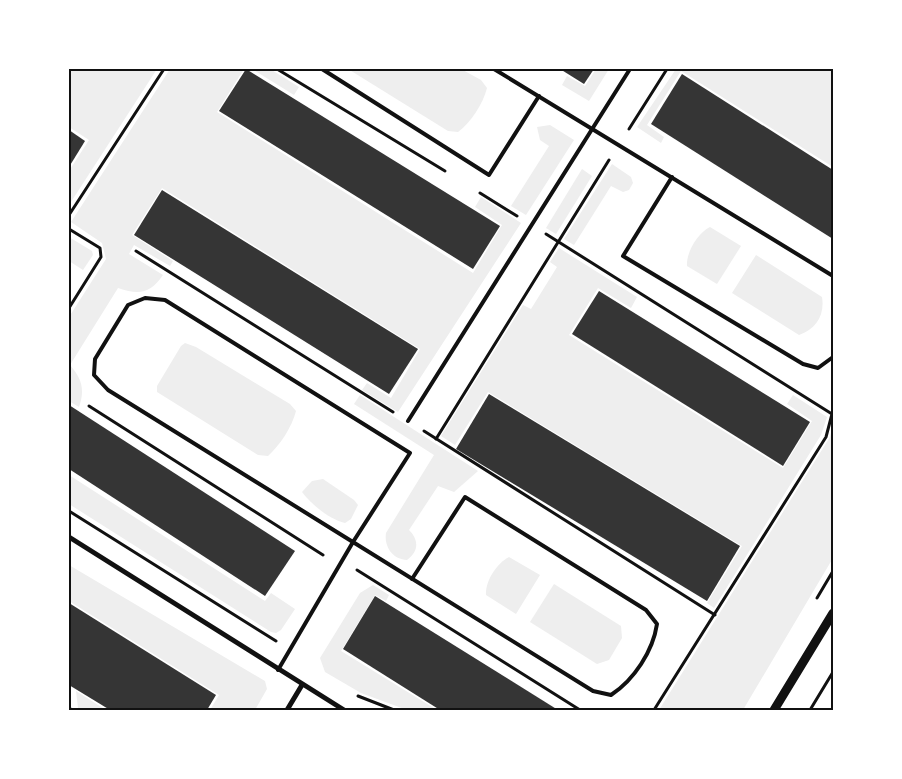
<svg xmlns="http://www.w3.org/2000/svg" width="902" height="779" font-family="'Fira Sans Condensed',sans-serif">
  <rect width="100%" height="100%" fill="#fff"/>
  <!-- green -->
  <g fill="#eee">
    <polygon points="69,69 157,69 69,205 69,171 89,140 69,127"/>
    <path d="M170,69H244L217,112L473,273L502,225L475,207L481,197L521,223L398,412L362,390L367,383L391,398L420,349L162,188L132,235L173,261L170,266L134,245L129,254L163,275C150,294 139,295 118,288L70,365C82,379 85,390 79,407L69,401V317L106,259L102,243L71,222Z"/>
    <polygon points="252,69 270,69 299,87 294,95"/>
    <path d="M348,69H461L481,80L487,88C483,104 471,122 458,132L448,131Z"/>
    <polygon points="596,69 609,69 589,101 562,85 567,76 585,86"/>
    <polygon points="676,69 833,69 833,167 681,71 647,125 664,137 661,143 637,127"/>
    <polygon points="550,125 574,140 526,215 511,206 549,146 540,140 537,127"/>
    <polygon points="612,164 631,177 633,183 629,190 623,192 611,186 574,245 564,239"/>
    <polygon points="582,169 592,176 556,234 546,228"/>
    <path d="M710,227L741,246L717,284L687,266C686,252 698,233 710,227Z"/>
    <polygon points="69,237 92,251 93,255 83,270 69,261"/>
    <polygon points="559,248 637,297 631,308 598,288 569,335 783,468 812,421 787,404 793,395 827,417 821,435 714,608 707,603 742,546 488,392 455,445 441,436 523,305 531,309 557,267 550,262"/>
    <path d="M756,255L822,297C825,315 816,329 799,335L732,293Z"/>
    <path d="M185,343L196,347L290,404L296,411C292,427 280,445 268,456L258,455L157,392V386L181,346Z"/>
    <path d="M360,395L478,471L454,492L438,486L409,530C419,540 419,551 407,560C392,559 384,546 386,533L434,455L354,404Z"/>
    <polygon points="833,424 833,558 743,710 659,710 830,437"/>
    <polygon points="69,475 265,601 271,593 295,609 281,630 276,633 271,632 69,504"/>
    <path d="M323,479L354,500L358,505L351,519L345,523C329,519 312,505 302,492L312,481Z"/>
    <path d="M509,557L540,575L516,614L486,595C485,581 497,563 509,557Z"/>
    <polygon points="69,565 265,681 267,689 255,710 210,710 219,695 69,601"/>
    <polygon points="554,584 621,626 622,638 609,660 597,664 530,622"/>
    <polygon points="373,585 389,595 386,601 375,595 341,651 437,710 429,708 407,710 361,693 325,672 320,658 360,593"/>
    <polygon points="76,691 106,710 81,710 78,708"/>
  </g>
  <!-- building -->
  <g fill="#353535">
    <polygon points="246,69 500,226 473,269 219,111"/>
    <polygon points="560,69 594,69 584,84"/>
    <polygon points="682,74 833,170 833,239 651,124"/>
    <polygon points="69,130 85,141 69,167"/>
    <polygon points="162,190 418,349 389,394 134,235"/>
    <polygon points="599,291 810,422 783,466 572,334"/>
    <polygon points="489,394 740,546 707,601 456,449"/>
    <polygon points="69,405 295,551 265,596 69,469"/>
    <polygon points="375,596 558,710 440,710 343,649"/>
    <polygon points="69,603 216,695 207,710 110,710 69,685"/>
  </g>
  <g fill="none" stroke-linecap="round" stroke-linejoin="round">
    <!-- path -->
    <g stroke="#111" stroke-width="3">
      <polyline points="277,69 445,171"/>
      <polyline points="629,129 667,69"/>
      <polyline points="480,193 517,216"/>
      <polyline points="69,215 164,69"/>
      <polyline points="69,229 100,248 101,257 69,308"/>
      <polyline points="546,234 832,414 826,437 654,710"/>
      <polyline points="136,251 393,412"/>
      <polyline points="89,406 323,555"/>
      <polyline points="424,431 715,615"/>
      <polyline points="436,439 609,160"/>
      <polyline points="69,511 276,641"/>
      <polyline points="357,570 580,710"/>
      <polyline points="817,598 833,571"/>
      <polyline points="358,696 394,710"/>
      <polyline points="69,708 72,710"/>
      <polyline points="810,710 833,672"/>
    </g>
    <!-- service -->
    <g stroke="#111" stroke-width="4">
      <polyline points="322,69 489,175 539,96"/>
      <polyline points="494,69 833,276"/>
      <polyline points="672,177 623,256 803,364 818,368 833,357"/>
      <polyline points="408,421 630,69"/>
      <path d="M278,670L353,542L410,453L165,300L145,298L128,305L95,359L94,375L108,390C270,490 431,591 593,691L611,695C634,680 653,651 657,624L646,610L465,497L412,579"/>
    </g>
    <!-- minor -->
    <g stroke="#111" stroke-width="5">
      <polyline points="69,537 344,710"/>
      <polyline points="287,710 302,685"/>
    </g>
    <!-- tertiary -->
    <polyline stroke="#111" stroke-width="9" points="774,710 833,613"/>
  </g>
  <!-- border -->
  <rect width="902" height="779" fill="none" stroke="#ffffff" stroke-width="140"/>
  <rect x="70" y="70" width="762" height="639" fill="none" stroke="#111" stroke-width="2"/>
</svg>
